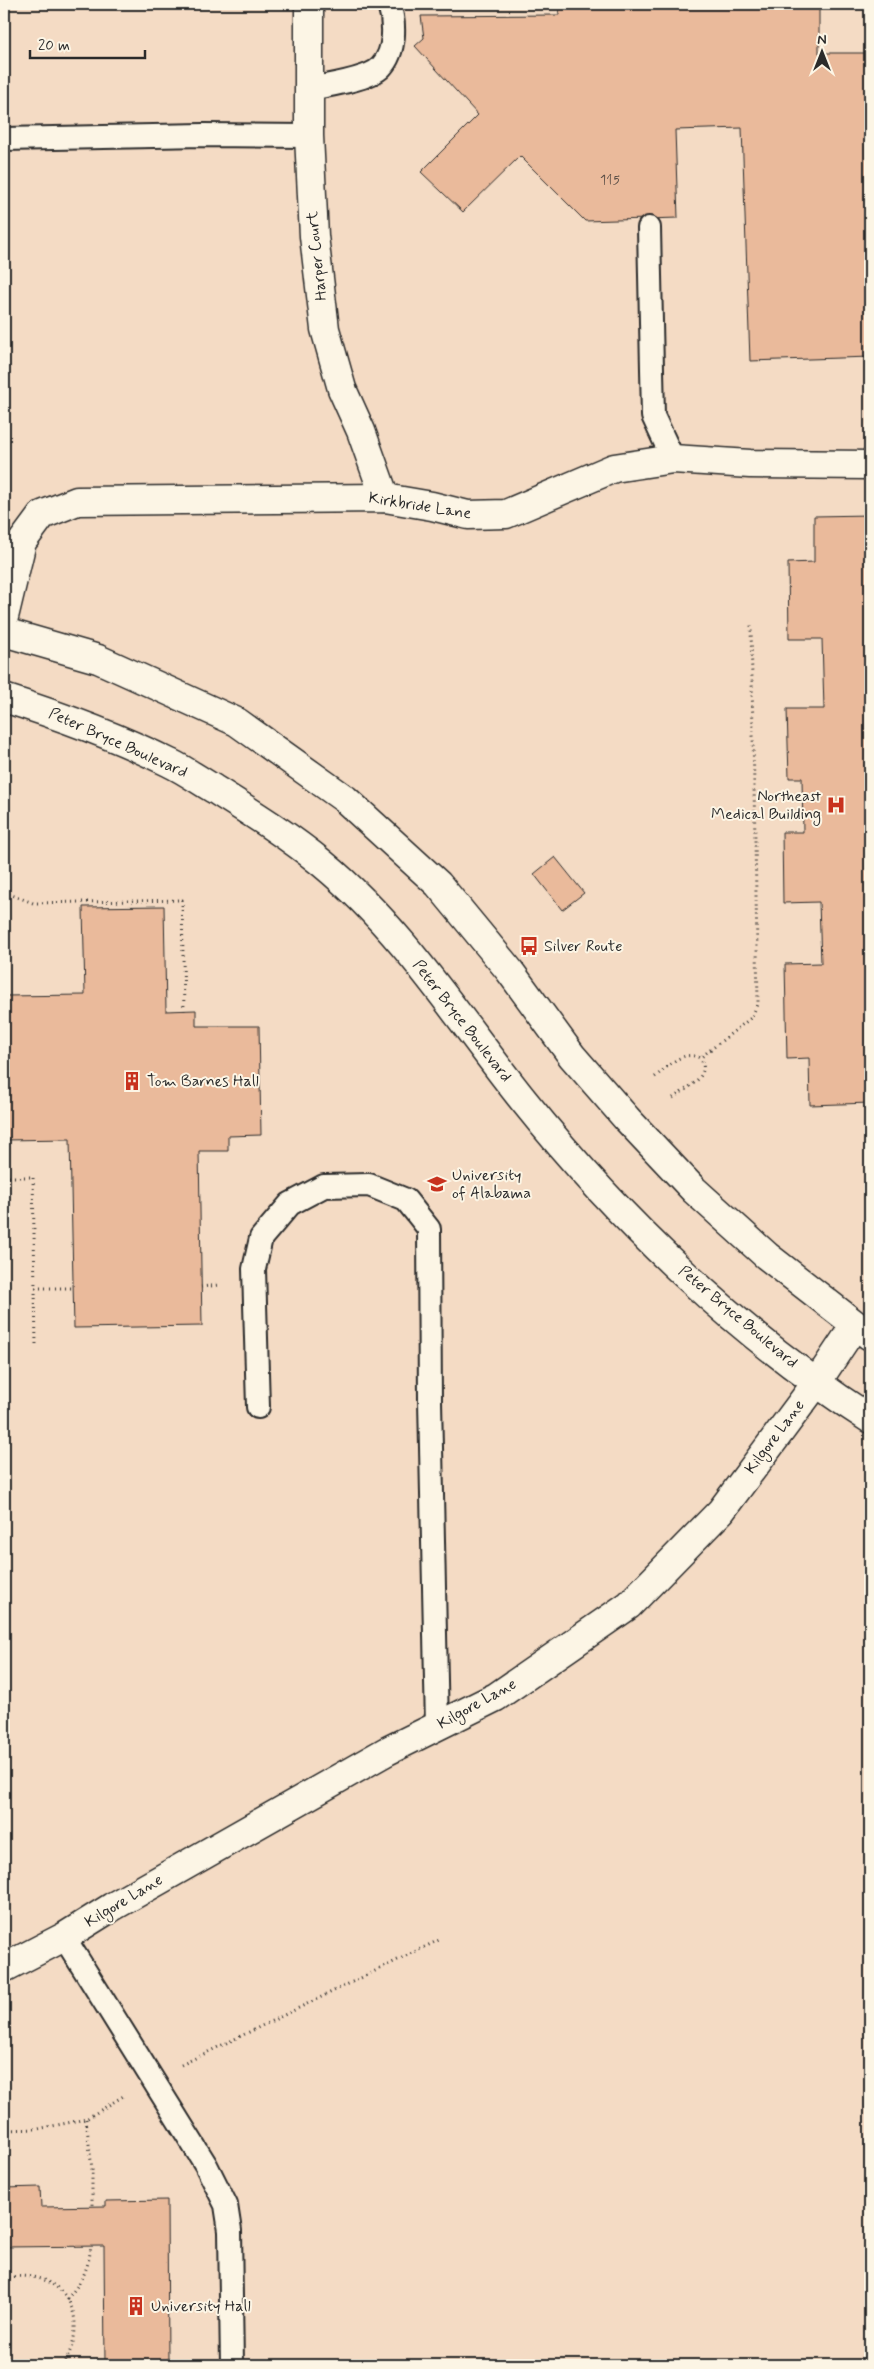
<svg xmlns="http://www.w3.org/2000/svg" width="874" height="2369" font-family="Mynerve,sans-serif">
  <rect width="100%" height="100%" fill="#f8e9d6"/>
  <filter id="ink" filterUnits="userSpaceOnUse"><feTurbulence type="fractalNoise" baseFrequency=".02" numOctaves="2"/><feDisplacementMap in="SourceGraphic" scale="10" xChannelSelector="R" yChannelSelector="G"/><feConvolveMatrix kernelMatrix="1 2 1 2 8 2 1 2 1" color-interpolation-filters="sRGB"/></filter>
  <g filter="url(#ink)">
    <!-- built -->
    <rect fill="#f4dbc4" x="4" y="4" width="866" height="2361"/>
    <!-- building -->
    <g fill="#eaba9b" stroke="#2b2b2b">
      <polygon points="558,4 819,4 819,53 870,53 870,357 750,361 742,128 675,130 678,218 585,221 520,156 463,212 421,172 478,115 415,46 424,38 421,16 559,15"/>
      <polygon points="870,515 870,1103 810,1105 809,1058 787,1059 785,964 821,963 819,902 783,903 782,832 803,832 802,778 789,778 787,709 824,709 822,639 789,639 788,563 814,562 814,516"/>
      <polygon points="555,857 584,893 562,910 534,874"/>
      <polygon points="164,906 166,1011 196,1010 196,1026 259,1026 261,1135 228,1136 228,1151 199,1151 202,1326 74,1328 70,1139 4,1140 4,996 85,995 83,907"/>
      <polygon points="40,2187 41,2207 106,2206 106,2201 167,2200 168,2365 105,2365 104,2246 4,2247 4,2188"/>
    </g>
    <g fill="none" stroke-linecap="round" stroke-linejoin="round">
      <!-- lane casing -->
      <g stroke="#2b2b2b" stroke-width="26">
        <g id="lane">
          <path d="M309,89C326,86 370,79 381,67C396,51 395,23 389,4"/>
          <polyline points="4,139 203,135 309,136"/>
          <polyline points="649,228 653,416 673,459"/>
          <polyline points="258,1407 254,1269 261,1238 290,1204 324,1186 369,1185 406,1200 429,1229 430,1401 437,1727"/>
          <polyline points="64,1937 206,2165 226,2205 230,2231 232,2365"/>
        </g>
      </g>
      <!-- street casing -->
      <g stroke="#2b2b2b" stroke-width="31">
        <g id="street">
          <polyline points="309,4 309,136 314,236 325,329 342,389 361,431 385,498"/>
          <polyline points="4,617 22,542 42,515 77,501 385,498 432,506 468,515 506,514 614,468 673,459 750,464 870,465"/>
          <polyline points="4,1968 64,1937 112,1907 387,1751 496,1697 629,1605 721,1511 817,1382 855,1325"/>
        </g>
      </g>
      <!-- secondary casing -->
      <g stroke="#2b2b2b" stroke-width="31">
        <g id="secondary">
          <polyline points="4,632 98,659 237,722 345,799 438,884 509,970 572,1056 627,1119 694,1190 767,1256 870,1336"/>
          <path d="M4,698C61,716 116,736 170,763C185,770 200,781 214,789C252,813 289,836 323,864C404,931 459,1020 524,1101C620,1221 740,1336 870,1419"/>
        </g>
      </g>
      <!-- path -->
      <g stroke="#2b2b2b" stroke-width="3" stroke-dasharray="1 4" stroke-linecap="butt">
        <polyline points="4,892 33,903 182,900 184,1011"/>
        <path d="M655,1077C668,1067 682,1049 700,1058L752,1017L758,1002L751,625"/>
        <path d="M673,1098C685,1089 713,1076 700,1058"/>
        <polyline points="4,1177 33,1177 36,1345"/>
        <polyline points="201,1287 219,1285"/>
        <polyline points="35,1288 73,1288"/>
        <polyline points="181,2065 439,1940"/>
        <polyline points="86,2119 92,2169 92,2206"/>
        <polyline points="4,2130 38,2129 86,2119 125,2095"/>
        <path d="M4,2278C62,2266 94,2315 63,2365"/>
        <path d="M67,2299C83,2280 88,2270 91,2246"/>
      </g>
      <!-- lane -->
      <use href="#lane" stroke="#fcf5e5" stroke-width="22"/>
      <!-- street -->
      <use href="#street" stroke="#fcf5e5" stroke-width="28"/>
      <!-- secondary -->
      <use href="#secondary" stroke="#fcf5e5" stroke-width="28"/>
    </g>
  </g>
  <!-- icons -->
  <defs>
    <g id="hospital-bare" transform="scale(1.5)"><path d="M-5-5h3v3.5h4V-5h3V5h-3V1.5h-4V5h-3Z" fill="#c8321e" stroke="#fcf5e5" stroke-width="2.5" paint-order="stroke"/></g>
    <g id="bus-bare" transform="scale(1.5)"><path d="M-5-6H5V4H4V6H2V4H-2V6H-4V4H-5ZM-3.5-4V0h7V-4ZM-3.5 1.2v1.5H-2V1.2ZM2 1.2v1.5H3.5V1.2Z" fill="#c8321e" stroke="#fcf5e5" stroke-width="2.5" paint-order="stroke"/></g>
    <g id="building-bare" transform="scale(1.5)"><path d="M-4-6H4V6H1V3H-1V6H-4ZM-2.5-4.3h1.7v1.8h-1.7ZM.8-4.3h1.7v1.8H.8ZM-2.5-1h1.7V.8h-1.7ZM.8-1h1.7V.8H.8Z" fill="#c8321e" stroke="#fcf5e5" stroke-width="2.5" paint-order="stroke"/></g>
    <g id="university-bare" transform="scale(1.5)"><path d="M0-5L7-2L0 1L-7-2ZM-4 1L0 2.5L4 1V4Q0 6-4 4Z" fill="#c8321e" stroke="#fcf5e5" stroke-width="2.5" paint-order="stroke"/></g>
  </defs>
  <g fill-rule="evenodd">
    <use href="#hospital-bare" x="836" y="805"/>
    <use href="#bus-bare" x="529" y="946"/>
    <use href="#building-bare" x="132" y="1081"/>
    <use href="#university-bare" x="437" y="1184"/>
    <use href="#building-bare" x="136" y="2306"/>
  </g>
  <g text-anchor="middle" dominant-baseline="central" stroke-width="4" stroke-linejoin="round" paint-order="stroke">
    <!-- number labels -->
    <g font-size="14" fill="#5b4f47">
      <text x="610" y="180">115</text>
    </g>
    <!-- street labels -->
    <g font-size="16" fill="#2b2b2b" stroke="#fcf5e5">
      <text transform="translate(317 256) rotate(-96)">Harper Court</text>
      <text transform="translate(420 506) rotate(9)">Kirkbride Lane</text>
      <text transform="translate(118 743) rotate(24)">Peter Bryce Boulevard</text>
      <text transform="translate(462 1021) rotate(52)">Peter Bryce Boulevard</text>
      <text transform="translate(738 1317) rotate(40)">Peter Bryce Boulevard</text>
      <text transform="translate(775 1437) rotate(-53)">Kilgore Lane</text>
      <text transform="translate(477 1704) rotate(-29)">Kilgore Lane</text>
      <text transform="translate(124 1901) rotate(-31)">Kilgore Lane</text>
    </g>
    <!-- poi labels -->
    <g font-size="16" fill="#2b2b2b" stroke="#fcf5e5" text-anchor="start">
      <text x="821" y="796" text-anchor="end">Northeast<tspan x="821" dy="18">Medical Building</tspan></text>
      <text x="544" y="946">Silver Route</text>
      <text x="147" y="1081">Tom Barnes Hall</text>
      <text x="452" y="1175">University<tspan x="452" dy="18">of Alabama</tspan></text>
      <text x="151" y="2306">University Hall</text>
    </g>
  </g>
  <!-- margin -->
  <rect width="874" height="2369" fill="none" stroke="#fcf5e5" stroke-width="20"/>
  <rect x="10" y="10" width="854" height="2349" fill="none" stroke="#2b2b2b" stroke-width="2" filter="url(#ink)"/>
  <!-- north arrow -->
  <g transform="translate(822 52)" stroke="#fcf5e5" stroke-width="4" paint-order="stroke">
  <path d="M0-4L9 19L0 12L-9 19Z" fill="#2b2b2b"/>
  <text y="-8" font-size="14" font-weight="bold" text-anchor="middle" fill="#2b2b2b">N</text>
  </g>
  <!-- scale -->
  <path d="M30 50v8h115v-8" fill="none" stroke="#2b2b2b" stroke-width="2.5"/>
  <text x="38" y="50" font-size="15" fill="#2b2b2b" stroke="#fcf5e5" stroke-width="4" paint-order="stroke">20 m</text>
</svg>
